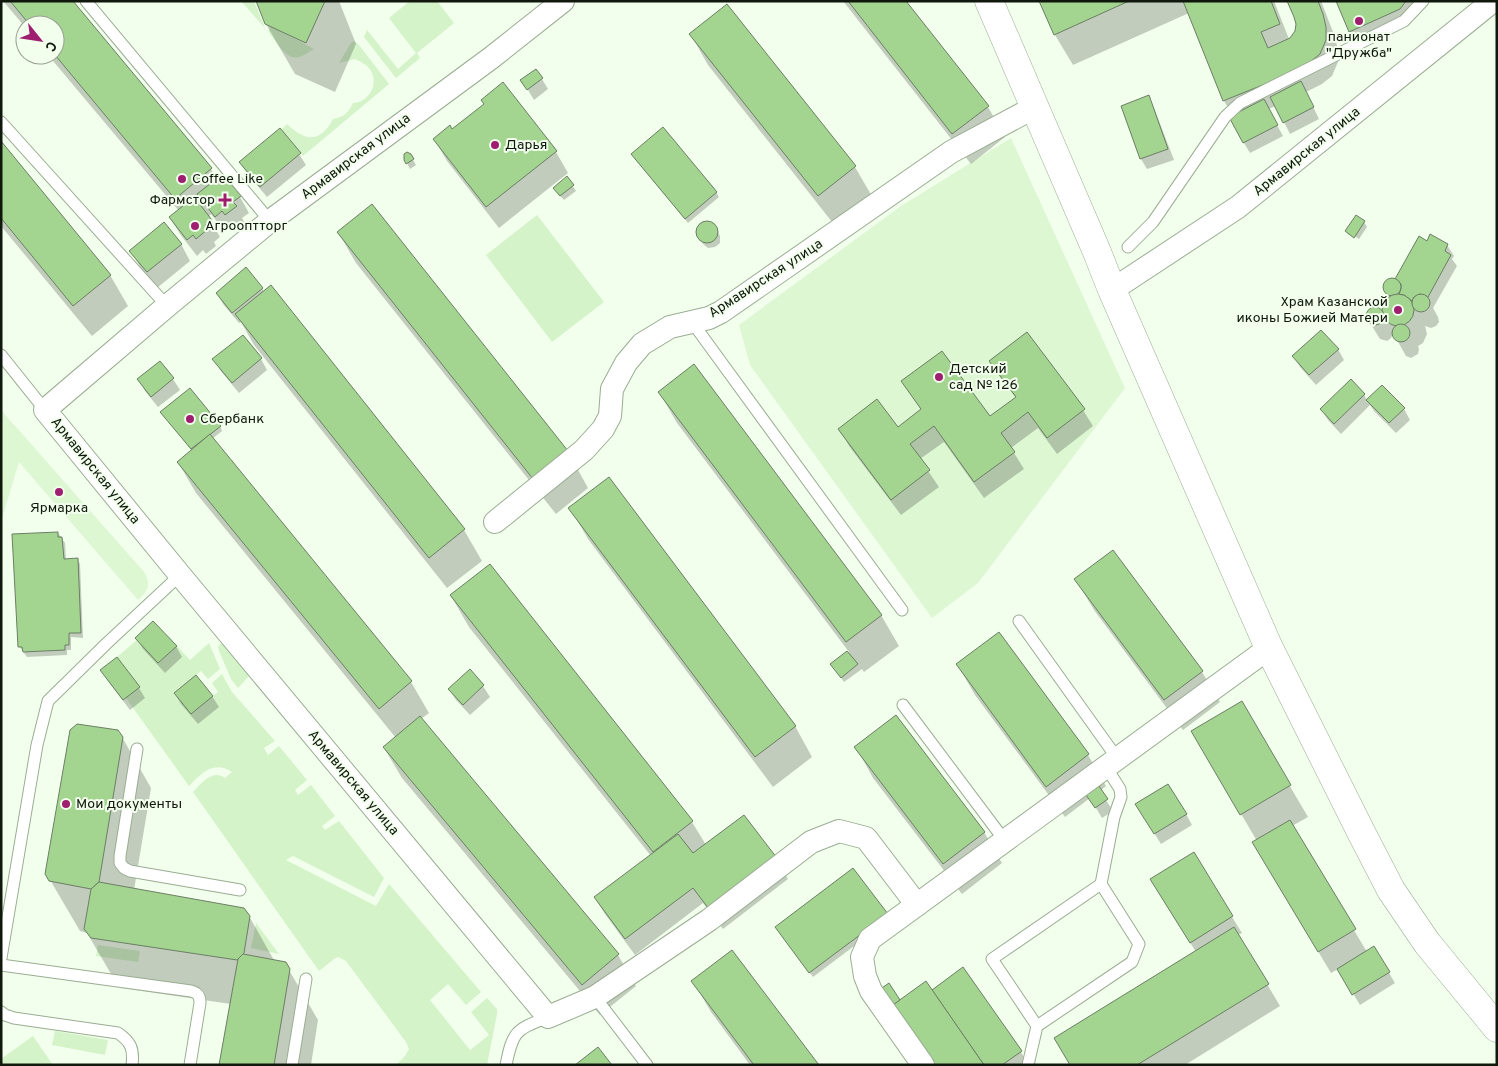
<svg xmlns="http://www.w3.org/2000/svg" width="1498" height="1066" font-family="Overpass,sans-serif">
  <rect width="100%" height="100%" fill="#f2ffed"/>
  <!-- built -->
  <g fill="#ddf7d3">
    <polygon points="1011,138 1125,388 978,583 932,618 750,365 739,325 901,206"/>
    <polygon points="1,410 145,573 148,581 148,587 145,593 138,600 19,462 1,522"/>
  </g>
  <!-- green -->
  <g fill="#d4f3c9">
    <polygon points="241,1 254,1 265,28"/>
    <polygon points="410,1 437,1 454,23 417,53 420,58 396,78 364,37 367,30 398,69 416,53 389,18"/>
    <path d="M271,26L314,49C310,51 304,56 299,57C286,61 275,40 268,31Z"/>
    <path d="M354,41L359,45L389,84L303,156L281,130L287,124C306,142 320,143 333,119C344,117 348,113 353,103C368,103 379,85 371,71C368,65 361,62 355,59L339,63L351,43Z"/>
    <polygon points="537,215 604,302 552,342 486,255"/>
    <path d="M137,640L158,663L177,646L190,660L209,643L220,669L208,679L201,671L174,694L191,714L218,692L212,683L222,674L232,692L275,741L264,748L268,755L279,746L307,780L295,790L298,795L311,785L335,816L322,826L325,830L339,821L384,878L374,897L293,856L286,860L376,906L389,884L481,992L466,1005L448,984L430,1000L470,1050L489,1035L471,1012L487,998L497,1009V1014L487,1065H396L405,1056L409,1049L406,1042L346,961L338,957L334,959L319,971L193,792C202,783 212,769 225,778L232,772C213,760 202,773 189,786L126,698L117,657Z"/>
    <polygon points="220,644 224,644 250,675 238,688 231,679 219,651 218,647"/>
    <polygon points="256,923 279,954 251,948"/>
    <polygon points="98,945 140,951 138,962 96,956"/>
    <polygon points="55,1031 108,1040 105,1055 52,1045"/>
    <polygon points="33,1036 53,1065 1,1065 1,1059"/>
  </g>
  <!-- shadow -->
  <g fill="#0003">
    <polygon points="3,1 71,1 211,169 217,180 240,197 249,213 242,218 245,223 235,231 232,227 225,232 211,214 208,217 220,237 214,242 216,246 206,254 203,250 197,256 180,234 170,218 179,211 48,55 55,55 55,25 25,25 25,27"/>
    <polygon points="257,1 339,1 356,44 335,92 295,74 266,24"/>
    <polygon points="843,1 905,1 988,107 1005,137 971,164"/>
    <polygon points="1040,1 1274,1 1289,39 1296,32 1297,24 1289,1 1321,1 1335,37 1338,50 1338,62 1332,76 1322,84 1306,92 1319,119 1290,134 1276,106 1268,109 1283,136 1250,153 1244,143 1233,116 1224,101 1189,13 1073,65 1055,35"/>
    <polygon points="1338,1 1429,1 1416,7 1406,20 1357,42 1350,32"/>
    <polygon points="691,35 855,167 873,198 836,227 708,65"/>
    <polygon points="542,79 548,89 534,100 522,80"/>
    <polygon points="1148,97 1154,108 1174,160 1147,169 1141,159 1122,107"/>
    <polygon points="452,131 556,152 568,173 499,228 447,161 434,139"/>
    <polygon points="1,143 110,275 128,306 92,336 1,226"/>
    <polygon points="299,154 306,165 267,197 247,173 241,163"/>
    <polygon points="410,155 416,165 410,169 405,159"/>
    <polygon points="635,159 716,192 719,197 688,223"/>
    <polygon points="567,178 576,191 564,200 558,193"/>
    <polygon points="1356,217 1364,222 1367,227 1359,239 1349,232 1349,235 1346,231"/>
    <polygon points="708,222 714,225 720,236 720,243 715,247 708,248 703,244 698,235 698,229 702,224"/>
    <polygon points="338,232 571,457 588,488 556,514 356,263"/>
    <polygon points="1427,242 1447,245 1454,256 1452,259 1457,266 1433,308 1438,317 1439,322 1436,326 1431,328 1425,326 1427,334 1423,343 1418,346 1419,349 1418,354 1411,358 1406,356 1393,333 1391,338 1387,341 1380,339 1367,318 1368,313 1374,308 1379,309 1383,313 1385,302 1389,298 1384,289 1385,284 1389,280 1394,279 1399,282 1397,279"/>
    <polygon points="181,244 190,261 157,288 140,267 131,251"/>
    <polygon points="270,286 464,530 482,561 447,588 254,345 241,322 239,323 223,304 217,293 262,288 264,292"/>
    <polygon points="242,336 261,359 267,370 239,393 220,370 214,359"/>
    <polygon points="1338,349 1344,360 1316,385 1300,367 1294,357"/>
    <polygon points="991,361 1083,410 1093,426 1057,454 1038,428 1011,448 1024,469 984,498 944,442 920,459 939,487 901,515 849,446 840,429 897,429 922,411 902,381 990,418 1016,398 1000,377"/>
    <polygon points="160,363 173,379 180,390 158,407 145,391 139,380"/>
    <polygon points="659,392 881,615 899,646 864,672 862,669 844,682 832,664 849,652 677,423"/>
    <polygon points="1364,394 1367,401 1404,409 1410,420 1396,433 1374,411 1370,405 1341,434 1328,420 1321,409"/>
    <polygon points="165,417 220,426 222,431 212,439 411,682 429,713 421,719 618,955 636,986 600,1015 402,778 384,748 396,738 196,493 178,462 192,451"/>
    <polygon points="570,508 795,726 812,757 773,787 588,539"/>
    <polygon points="58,533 65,543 66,560 77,559 80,564 83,638 71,637 71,650 67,650 67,655 27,657 20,647"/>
    <polygon points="1076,580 1202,672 1220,702 1183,730 1094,610"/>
    <polygon points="451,596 692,822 706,845 779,863 788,879 723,929 703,903 635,955 605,914 595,898 651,856 469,627"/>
    <polygon points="999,634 1088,755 1106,786 1100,791 1113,811 1102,818 1090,798 1065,817 975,695 957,664"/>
    <polygon points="136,638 176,646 182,657 165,673 143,649"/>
    <polygon points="102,670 139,688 145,698 130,710 108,681"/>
    <polygon points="470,671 483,686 490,697 470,715 456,700 449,689"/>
    <polygon points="175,694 212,696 219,707 198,724 181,704"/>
    <polygon points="1241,703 1308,817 1292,826 1367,952 1374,948 1395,983 1360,1005 1338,969 1331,973 1266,864 1257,841 1193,732"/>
    <polygon points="122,737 151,788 134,890 249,916 275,962 289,970 318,1020 311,1065 220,1065 231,1004 121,988 114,979 87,933 80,931 46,873"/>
    <polygon points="856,747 984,832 1002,863 962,894 873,778"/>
    <polygon points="1186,814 1192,825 1161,844 1143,815"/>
    <polygon points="1193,854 1242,933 1238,935 1280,1006 1185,1065 1071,1065 1196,952 1161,896"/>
    <polygon points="890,919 813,977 780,933"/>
    <polygon points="693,981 817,1065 750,1065 711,1012"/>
    <polygon points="932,991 1021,1052 1028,1065 932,1065 900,1002"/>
  </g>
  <!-- building -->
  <g fill="#a3d490" stroke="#6c7f65">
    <polygon points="10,1 73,1 212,168 175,199 55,55 55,25 30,25"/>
    <polygon points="256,1 325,1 306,43 265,24"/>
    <polygon points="848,1 906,1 989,106 952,134"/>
    <polygon points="1039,1 1129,1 1054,35"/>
    <polygon points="1183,1 1271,1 1280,24 1261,32 1268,48 1290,38 1295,31 1296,24 1294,17 1287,1 1318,1 1323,14 1326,27 1326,40 1320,54 1310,62 1280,78 1223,101"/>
    <polygon points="1336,1 1406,1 1400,9 1349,32"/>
    <polygon points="727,4 856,166 818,196 689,34"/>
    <polygon points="536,69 543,78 527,90 520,80"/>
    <polygon points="1301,81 1314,107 1283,123 1270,97"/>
    <polygon points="503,82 557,151 486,207 433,139 450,125 452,129 484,104 481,100"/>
    <polygon points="1149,95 1168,149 1140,159 1121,106"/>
    <polygon points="1264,99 1278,125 1243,143 1229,117"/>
    <polygon points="663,127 717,192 685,219 631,154"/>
    <polygon points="280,128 301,153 260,187 239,162"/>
    <polygon points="1,141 111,275 73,306 1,218"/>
    <polygon points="407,152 411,154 414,159 406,164 404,160 404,154"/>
    <polygon points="223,174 241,196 233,202 237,206 225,215 222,211 215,217 197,194"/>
    <polygon points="567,176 574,185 560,196 553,188"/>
    <polygon points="194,197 212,220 205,225 208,229 196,239 193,235 187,240 169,217"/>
    <polygon points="372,204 572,456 537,484 337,232"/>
    <polygon points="1356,215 1365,221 1354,238 1345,231"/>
    <circle cx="707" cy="232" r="11"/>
    <polygon points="164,222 182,244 147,272 129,251"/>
    <polygon points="1430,234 1448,244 1445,251 1451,255 1428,297 1420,294 1414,297 1412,301 1404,295 1399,294 1401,289 1401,284 1395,279 1419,236 1427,241"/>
    <polygon points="246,267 263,288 232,313 216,293"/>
    <circle cx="1392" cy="287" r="9"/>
    <polygon points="271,285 465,529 429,558 235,314"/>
    <circle cx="1398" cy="310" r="16"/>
    <circle cx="1421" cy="303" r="9"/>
    <circle cx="1375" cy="316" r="9"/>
    <circle cx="1401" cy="333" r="9"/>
    <polygon points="1321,330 1339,349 1309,375 1292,356"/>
    <polygon points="1027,332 1085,409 1047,438 1028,412 1001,433 1015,452 974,482 934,426 910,444 930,470 891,500 838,429 877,399 898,427 921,409 901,381 942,351 990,416 1016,397 989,361"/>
    <polygon points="243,335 262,358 232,383 212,359"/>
    <polygon points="160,361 174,378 151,397 137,379"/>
    <polygon points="694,364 882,615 846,642 658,392"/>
    <polygon points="1351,379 1365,394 1334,424 1320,409"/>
    <polygon points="1382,385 1405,408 1389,423 1366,400"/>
    <polygon points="190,388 221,426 191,449 160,412"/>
    <polygon points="210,434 412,681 379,709 177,462"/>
    <polygon points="609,477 796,726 755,757 568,508"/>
    <polygon points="58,532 58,537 62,537 64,559 78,558 81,633 69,633 69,645 65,645 65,650 23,652 22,647 18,647 12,534"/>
    <polygon points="1113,550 1203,671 1164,700 1074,579"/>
    <polygon points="490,564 693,821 653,852 450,595"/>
    <polygon points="153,621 177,646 158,663 135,638"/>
    <polygon points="999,632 1089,754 1046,787 956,664"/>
    <polygon points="847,651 858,664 841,678 830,664"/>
    <polygon points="117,657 140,687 123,700 100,670"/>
    <polygon points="470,669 484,685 463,705 448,689"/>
    <polygon points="196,675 213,696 191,714 174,693"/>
    <polygon points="1242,701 1291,785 1240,815 1191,731"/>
    <polygon points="896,715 985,832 943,864 854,747"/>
    <polygon points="420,716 619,954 582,985 383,747"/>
    <polygon points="77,724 118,730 123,737 99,882 91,889 49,881 45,874 70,730"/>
    <polygon points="1168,784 1187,814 1154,834 1135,804"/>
    <polygon points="1099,786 1108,799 1095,808 1086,795"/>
    <polygon points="744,815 780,862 712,913 693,888 625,939 594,897 678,834 693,853"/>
    <polygon points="1290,820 1356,929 1318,952 1252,842"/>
    <polygon points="1194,852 1233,916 1190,943 1150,879"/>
    <polygon points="853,868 888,914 809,973 775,927"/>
    <polygon points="99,882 244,908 250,916 244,953 237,960 91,938 84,929 91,889"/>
    <polygon points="1234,927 1269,984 1137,1065 1070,1065 1054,1038"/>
    <polygon points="1374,946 1390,972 1352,995 1337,969"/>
    <polygon points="732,950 819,1065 754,1065 691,981"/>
    <polygon points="243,954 286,962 290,969 274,1065 219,1065 238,959"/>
    <polygon points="963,967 1022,1051 1002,1065 984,1065 932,990"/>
    <polygon points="926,981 984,1065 931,1065 890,1007"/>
    <polygon points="889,983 900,1000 890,1007 879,990"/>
    <polygon points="598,1047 612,1065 575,1065"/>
  </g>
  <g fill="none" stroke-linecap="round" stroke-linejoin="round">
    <!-- service casing -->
    <g stroke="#9aad92" stroke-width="13">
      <g id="service">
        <polyline points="86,1 270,221"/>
        <polyline points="1,122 167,306"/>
        <polyline points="1128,247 1153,222 1225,117 1240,103 1404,21 1423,1"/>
        <polyline points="692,322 902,610"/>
        <polyline points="1,355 45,410"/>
        <polyline points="1019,621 1117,758"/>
        <polyline points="903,705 1005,841"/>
        <polyline points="137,749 120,856 120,863 124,868 130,871 240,890"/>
        <polyline points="1,958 37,745 48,701 106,644 180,575"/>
        <path d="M1,965L191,991C198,993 200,996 200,1003L190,1065"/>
        <polyline points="595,997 647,1065"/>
        <path d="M1,1012L5,1015L14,1018L118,1033C131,1042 134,1049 132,1065"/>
        <polyline points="1037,1026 992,959 1101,884"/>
        <polyline points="292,1065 306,979"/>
        <path d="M506,1065C513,1030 516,1030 548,1017"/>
        <polyline points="1028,1065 1037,1026 1132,962 1139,944 1101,884 1114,817 1121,797 1120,789 1106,767"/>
      </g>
    </g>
    <!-- minor casing -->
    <g stroke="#9aad92" stroke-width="24">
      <g id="minor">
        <polyline points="563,1 491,58 270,221 167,306 45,410 180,575 548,1017 595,997 709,920 811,842 839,831 866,838 917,905"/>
        <polyline points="1112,290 1238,207 1493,1"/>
        <polyline points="495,522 584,450 603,429 610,416 612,389 626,363 642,344 670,327 709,318 721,312 951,152 1035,107"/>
        <polyline points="923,1065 871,991 865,976 862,957 870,939 1269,648"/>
      </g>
    </g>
    <!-- secondary casing -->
    <g stroke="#9aad92" stroke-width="29">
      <polyline id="secondary" points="989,1 1097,252 1112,290 1269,648 1361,832 1391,890 1427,943 1497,1028"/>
    </g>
    <!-- service -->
    <use href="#service" stroke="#fff" stroke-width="11"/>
    <!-- minor -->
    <use href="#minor" stroke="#fff" stroke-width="22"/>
    <!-- secondary -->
    <use href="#secondary" stroke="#fff" stroke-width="28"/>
  </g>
  <!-- markers -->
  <g fill="#9f1e70" stroke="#f2ffed" stroke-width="2">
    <circle cx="1359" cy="21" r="5"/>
    <circle cx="495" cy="145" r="5"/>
    <circle cx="182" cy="179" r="5"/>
    <path d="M222.5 192.5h5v5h5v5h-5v5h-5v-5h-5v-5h5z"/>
    <circle cx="195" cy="226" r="5"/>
    <circle cx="1398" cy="310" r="5"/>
    <circle cx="939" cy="377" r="5"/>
    <circle cx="190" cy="419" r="5"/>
    <circle cx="59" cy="492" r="5"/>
    <circle cx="66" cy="804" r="5"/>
  </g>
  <g text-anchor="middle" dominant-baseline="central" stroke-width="4" stroke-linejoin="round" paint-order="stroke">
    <!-- poi labels -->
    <g font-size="14" fill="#10170d" stroke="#f2ffed" text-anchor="start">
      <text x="1359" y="37" text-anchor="middle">панионат<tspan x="1359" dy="16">"Дружба"</tspan></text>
      <text x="505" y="145">Дарья</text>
      <text x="192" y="179">Coffee Like</text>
      <text x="215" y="200" text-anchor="end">Фармстор</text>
      <text x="205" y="226">Агрооптторг</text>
      <text x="1388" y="302" text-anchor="end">Храм Казанской<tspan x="1388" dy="16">иконы Божией Матери</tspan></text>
      <text x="949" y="369">Детский<tspan x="949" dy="16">сад № 126</tspan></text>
      <text x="200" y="419">Сбербанк</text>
      <text x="59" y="508" text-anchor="middle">Ярмарка</text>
      <text x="76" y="804">Мои документы</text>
    </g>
    <!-- street labels -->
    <g font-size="14" fill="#10170d" stroke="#f2ffed">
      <text transform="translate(1307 152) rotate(-39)">Армавирская улица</text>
      <text transform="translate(356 157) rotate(-37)">Армавирская улица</text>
      <text transform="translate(766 279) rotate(-33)">Армавирская улица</text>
      <text transform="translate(95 471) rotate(51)">Армавирская улица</text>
      <text transform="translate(353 783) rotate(50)">Армавирская улица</text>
    </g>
  </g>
  <!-- border -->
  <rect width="1498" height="1066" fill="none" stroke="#10170d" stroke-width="5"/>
  <!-- north arrow -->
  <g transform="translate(40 40) rotate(120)"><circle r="24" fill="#f2ffed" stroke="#98a293"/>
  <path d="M0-4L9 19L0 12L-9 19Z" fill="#9f1e70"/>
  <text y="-8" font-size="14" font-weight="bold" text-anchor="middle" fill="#10170d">С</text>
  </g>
</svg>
